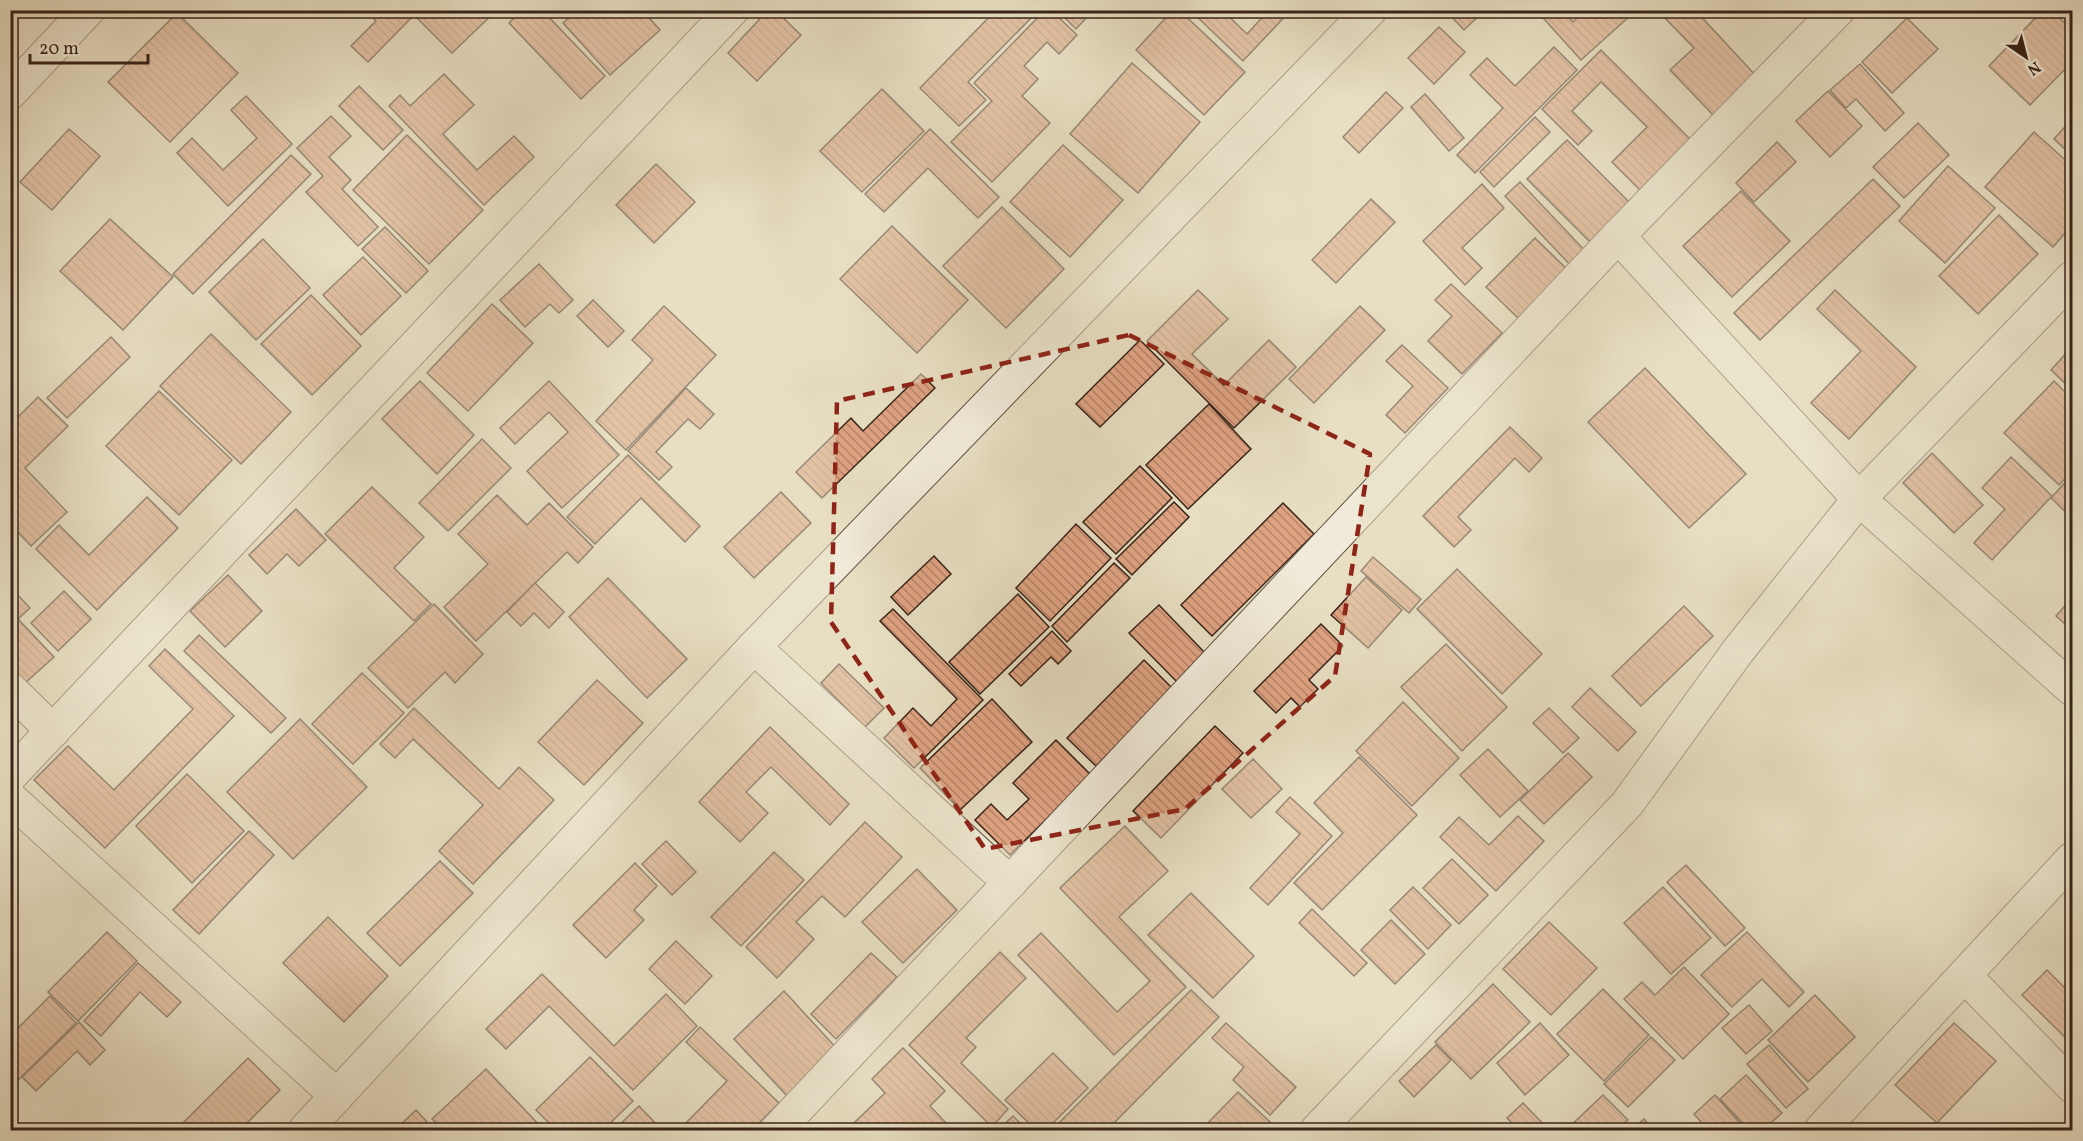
<svg xmlns="http://www.w3.org/2000/svg" width="2083" height="1141" font-family="Vollkorn,serif">
  <defs>
    <pattern id="building-back-hatch" width="6" height="6" patternUnits="userSpaceOnUse" patternTransform="scale(1.5)"><rect width="6" height="6" fill="#e0a382"/><path d="M-1 5l2 2M0 0l6 6M5-1l2 2" fill="none" stroke="#b6846a"/></pattern>
  </defs>
  <rect width="100%" height="100%" fill="#e8dfc3"/>
  <filter id="stains"><feTurbulence type="fractalNoise" baseFrequency=".00333" numOctaves="4"/><feColorMatrix values="0 0 0 0 .2 0 0 0 0 .09 0 0 0 0 .02 0 0 0 .5 -.17"/></filter>
  <radialGradient id="worn" r=".72"><stop offset=".6" stop-color="#630" stop-opacity="0"/><stop offset="1" stop-color="#630" stop-opacity=".3"/></radialGradient>
  <!-- building -->
  <g fill="url(#building-back-hatch)" stroke="#372319" stroke-width="1.5">
    <polygon points="365,10 409,10 414,15 368,62 351,46 376,21"/>
    <polygon points="425,10 497,10 452,53 417,18"/>
    <polygon points="522,10 542,10 605,76 581,99 509,23"/>
    <polygon points="577,10 642,10 660,30 610,75 563,23"/>
    <polygon points="768,10 775,10 801,35 757,81 728,53"/>
    <polygon points="996,10 1039,10 968,82 986,100 959,126 920,88"/>
    <polygon points="1045,10 1051,10 1077,35 1059,54 1047,42 1024,66 1038,79 1022,96 1050,123 992,182 951,142 992,101 974,83"/>
    <polygon points="1057,10 1090,10 1092,12 1076,29"/>
    <polygon points="1173,10 1179,10 1245,72 1204,115 1136,50"/>
    <polygon points="1190,10 1222,10 1247,34 1269,10 1291,10 1243,61"/>
    <polygon points="1455,10 1485,10 1464,30 1450,15"/>
    <polygon points="1536,10 1562,10 1573,22 1585,10 1592,10 1598,18 1606,10 1626,10 1630,16 1581,60"/>
    <polygon points="1661,10 1695,10 1757,77 1715,117 1670,70 1694,48 1659,12"/>
    <polygon points="2043,10 2052,10 2072,31 2072,62 2030,105 1989,66"/>
    <polygon points="177,13 238,73 170,142 108,82"/>
    <polygon points="1907,18 1938,49 1892,93 1862,62"/>
    <polygon points="1439,27 1465,52 1434,84 1408,58"/>
    <polygon points="1554,47 1577,70 1475,173 1457,155 1503,108 1470,75 1487,58 1515,86"/>
    <polygon points="1601,50 1690,139 1640,190 1612,162 1647,127 1601,82 1572,111 1592,131 1578,145 1542,109"/>
    <polygon points="1132,63 1200,122 1138,193 1070,134"/>
    <polygon points="1860,64 1904,113 1885,131 1856,99 1846,108 1830,90"/>
    <polygon points="444,74 474,105 443,134 477,170 514,136 534,157 484,205 389,106 400,95 410,106"/>
    <polygon points="359,86 403,130 383,150 339,106"/>
    <polygon points="882,89 924,131 862,192 820,151"/>
    <polygon points="1828,91 1862,126 1830,157 1796,121"/>
    <polygon points="1386,92 1403,108 1359,153 1343,137"/>
    <polygon points="1425,94 1464,138 1449,151 1411,107"/>
    <polygon points="246,96 292,144 228,206 177,153 192,138 223,170 257,138 231,110"/>
    <polygon points="331,116 351,136 329,157 351,180 342,189 378,227 358,246 306,192 323,176 297,148"/>
    <polygon points="1535,117 1550,132 1494,187 1480,172"/>
    <polygon points="2072,119 2072,156 2054,139"/>
    <polygon points="1918,123 1949,155 1904,198 1873,167"/>
    <polygon points="69,129 100,156 52,210 20,182"/>
    <polygon points="930,129 999,197 978,218 928,168 884,212 865,194"/>
    <polygon points="2034,132 2072,166 2072,225 2053,247 1985,187"/>
    <polygon points="407,135 483,210 429,264 353,190"/>
    <polygon points="1567,140 1636,209 1596,248 1527,179"/>
    <polygon points="1777,142 1796,162 1754,202 1736,183"/>
    <polygon points="1063,145 1123,200 1070,257 1010,202"/>
    <polygon points="291,155 311,174 193,294 173,274"/>
    <polygon points="656,164 695,202 654,243 616,205"/>
    <polygon points="1948,166 1995,208 1945,263 1899,221"/>
    <polygon points="1873,179 1900,206 1760,340 1734,313"/>
    <polygon points="1520,182 1590,256 1575,270 1505,196"/>
    <polygon points="1482,184 1504,208 1462,248 1482,268 1465,285 1423,241"/>
    <polygon points="1741,191 1790,241 1732,297 1683,246"/>
    <polygon points="1371,199 1395,222 1336,283 1312,260"/>
    <polygon points="1002,207 1064,269 1006,328 943,266"/>
    <polygon points="1999,215 2038,254 1978,314 1939,276"/>
    <polygon points="110,219 173,277 123,330 60,271"/>
    <polygon points="892,226 968,300 917,353 840,279"/>
    <polygon points="385,227 428,271 406,293 362,249"/>
    <polygon points="1535,238 1567,269 1518,318 1486,287"/>
    <polygon points="263,239 310,288 256,340 209,292"/>
    <polygon points="363,257 401,296 361,335 323,295"/>
    <polygon points="539,264 573,300 559,313 550,304 525,327 500,300"/>
    <polygon points="1451,284 1502,333 1462,374 1428,341 1452,316 1435,300"/>
    <polygon points="1198,290 1228,319 1192,354 1224,385 1269,340 1296,367 1234,428 1147,341"/>
    <polygon points="1835,290 1916,367 1849,439 1811,403 1861,351 1817,309"/>
    <polygon points="311,295 361,346 312,395 261,344"/>
    <polygon points="593,300 624,331 608,347 577,316"/>
    <polygon points="492,304 533,343 468,411 427,373"/>
    <polygon points="664,306 716,355 626,450 596,421 653,360 632,340"/>
    <polygon points="1360,306 1385,330 1314,403 1289,379"/>
    <polygon points="211,334 291,412 241,464 160,386"/>
    <polygon points="111,337 130,357 67,418 47,398"/>
    <polygon points="1140,340 1164,364 1100,427 1076,404"/>
    <polygon points="1402,345 1448,388 1405,433 1386,415 1413,386 1386,361"/>
    <polygon points="2072,347 2072,390 2051,370"/>
    <polygon points="1645,368 1746,474 1689,528 1588,422"/>
    <polygon points="921,374 935,388 822,498 796,472 851,418 863,431"/>
    <polygon points="420,381 474,435 437,474 382,419"/>
    <polygon points="549,381 619,455 562,508 527,471 568,432 549,412 515,444 500,428"/>
    <polygon points="2054,381 2072,399 2072,471 2059,485 2004,433"/>
    <polygon points="686,388 714,414 700,429 688,419 656,452 672,467 659,480 628,451"/>
    <polygon points="159,391 232,460 179,515 106,446"/>
    <polygon points="38,397 68,426 25,468 67,512 31,546 10,524 10,425"/>
    <polygon points="1209,404 1251,449 1188,509 1146,465"/>
    <polygon points="1510,427 1542,458 1529,472 1515,458 1458,517 1471,530 1454,547 1423,516"/>
    <polygon points="482,439 511,468 448,531 419,503"/>
    <polygon points="1932,453 1983,505 1954,533 1903,483"/>
    <polygon points="628,455 700,526 685,542 641,498 595,544 567,517"/>
    <polygon points="2011,457 2052,496 1992,560 1974,543 2005,509 1982,488"/>
    <polygon points="1140,466 1172,498 1116,554 1083,522"/>
    <polygon points="2072,475 2072,518 2051,498"/>
    <polygon points="372,487 424,537 394,568 431,604 414,621 325,534"/>
    <polygon points="781,492 811,523 754,578 724,547"/>
    <polygon points="497,495 527,525 549,503 593,547 578,563 567,552 476,641 444,607 488,564 458,534"/>
    <polygon points="147,497 178,528 97,610 36,549 59,525 89,555"/>
    <polygon points="1174,502 1189,517 1132,575 1116,559"/>
    <polygon points="1283,503 1314,534 1212,636 1181,605"/>
    <polygon points="296,509 326,540 299,566 287,554 267,574 249,555"/>
    <polygon points="1076,524 1111,558 1050,621 1016,588"/>
    <polygon points="934,556 951,574 908,615 891,597"/>
    <polygon points="1373,557 1421,599 1409,613 1361,571"/>
    <polygon points="1114,563 1130,578 1067,642 1052,626"/>
    <polygon points="1457,569 1542,654 1502,694 1417,609"/>
    <polygon points="228,575 262,611 225,647 190,611"/>
    <polygon points="1366,577 1402,610 1368,648 1331,615"/>
    <polygon points="608,578 687,659 647,698 569,617"/>
    <polygon points="535,583 564,612 549,628 534,613 521,626 507,612"/>
    <polygon points="10,587 30,608 18,619 54,657 24,684 10,670"/>
    <polygon points="64,591 91,619 58,651 31,623"/>
    <polygon points="1018,594 1049,627 980,694 949,662"/>
    <polygon points="2072,598 2072,630 2056,616"/>
    <polygon points="434,604 483,654 455,683 445,672 408,708 368,668"/>
    <polygon points="1159,605 1206,654 1177,682 1129,633"/>
    <polygon points="1684,606 1713,636 1641,706 1612,676"/>
    <polygon points="893,609 983,700 914,768 884,738 913,708 931,726 957,699 880,621"/>
    <polygon points="1321,624 1343,646 1309,680 1318,689 1300,707 1291,698 1276,713 1254,691"/>
    <polygon points="1052,631 1071,651 1058,664 1051,657 1021,686 1009,674"/>
    <polygon points="199,635 286,718 271,733 184,651"/>
    <polygon points="1446,644 1507,707 1462,751 1401,687"/>
    <polygon points="165,649 234,716 105,848 34,780 68,746 114,790 193,709 149,666"/>
    <polygon points="1144,660 1173,689 1096,766 1067,738"/>
    <polygon points="839,664 884,708 865,727 821,683"/>
    <polygon points="362,673 404,713 353,764 312,724"/>
    <polygon points="597,680 643,723 584,785 538,742"/>
    <polygon points="1590,688 1636,732 1618,751 1572,707"/>
    <polygon points="992,699 1032,742 960,810 920,768"/>
    <polygon points="1403,702 1459,758 1412,806 1356,751"/>
    <polygon points="414,708 499,789 519,767 554,800 473,884 439,851 483,805 413,739 395,758 380,744"/>
    <polygon points="1549,708 1579,738 1563,753 1533,723"/>
    <polygon points="300,719 367,787 293,859 227,792"/>
    <polygon points="1215,726 1243,753 1161,838 1133,811"/>
    <polygon points="770,727 849,804 830,825 771,767 746,792 768,813 740,842 699,802"/>
    <polygon points="1056,740 1091,775 1010,855 975,820 991,804 1007,820 1029,799 1013,783"/>
    <polygon points="1488,749 1528,791 1500,817 1460,775"/>
    <polygon points="1568,753 1592,777 1544,824 1520,800"/>
    <polygon points="1359,757 1417,815 1322,910 1294,883 1343,833 1314,803"/>
    <polygon points="1253,759 1282,789 1251,818 1222,789"/>
    <polygon points="187,774 244,831 192,883 136,826"/>
    <polygon points="1290,797 1332,836 1268,905 1250,888 1300,834 1276,812"/>
    <polygon points="1518,816 1544,841 1496,891 1440,837 1459,817 1489,845"/>
    <polygon points="865,822 902,857 845,917 822,896 796,922 814,939 777,978 746,947"/>
    <polygon points="1125,826 1168,871 1119,917 1186,987 1114,1055 1018,955 1041,933 1117,1012 1150,981 1060,888"/>
    <polygon points="249,831 274,855 199,934 173,910"/>
    <polygon points="666,841 696,872 672,895 642,864"/>
    <polygon points="774,852 804,880 741,946 711,917"/>
    <polygon points="1452,859 1488,895 1459,924 1423,888"/>
    <polygon points="440,861 473,893 400,966 367,933"/>
    <polygon points="635,863 657,886 634,910 644,920 606,958 573,925"/>
    <polygon points="1686,865 1745,928 1725,946 1667,882"/>
    <polygon points="917,869 957,910 903,963 862,922"/>
    <polygon points="1413,887 1451,925 1428,949 1390,910"/>
    <polygon points="1663,887 1711,938 1671,974 1624,923"/>
    <polygon points="1191,893 1254,956 1213,998 1148,935"/>
    <polygon points="1312,909 1367,963 1354,976 1299,923"/>
    <polygon points="328,917 388,976 344,1022 283,963"/>
    <polygon points="1391,920 1425,954 1395,984 1361,950"/>
    <polygon points="1549,922 1597,968 1551,1015 1503,969"/>
    <polygon points="107,932 137,961 78,1021 48,992"/>
    <polygon points="1747,932 1804,992 1789,1007 1762,979 1732,1007 1701,975"/>
    <polygon points="676,941 712,976 685,1004 649,969"/>
    <polygon points="1000,952 1026,978 966,1038 976,1047 961,1063 1008,1109 992,1127 909,1045"/>
    <polygon points="871,953 897,977 836,1039 811,1014"/>
    <polygon points="138,963 181,1002 167,1017 140,992 101,1036 84,1021"/>
    <polygon points="1684,967 1729,1014 1683,1059 1624,999 1642,982 1655,995"/>
    <polygon points="2047,970 2072,995 2072,1044 2022,995"/>
    <polygon points="542,974 614,1046 666,994 697,1026 633,1090 549,1006 506,1049 486,1029"/>
    <polygon points="1493,984 1530,1022 1471,1079 1435,1042"/>
    <polygon points="1603,989 1649,1035 1604,1081 1557,1034"/>
    <polygon points="1191,990 1219,1017 1107,1130 1052,1130"/>
    <polygon points="784,991 839,1051 789,1098 734,1039"/>
    <polygon points="1815,995 1855,1037 1808,1082 1768,1040"/>
    <polygon points="50,996 76,1023 10,1088 10,1036"/>
    <polygon points="1749,1005 1772,1031 1746,1054 1722,1028"/>
    <polygon points="79,1022 105,1050 90,1065 77,1051 36,1091 22,1077"/>
    <polygon points="1226,1023 1296,1087 1270,1115 1233,1080 1244,1067 1212,1038"/>
    <polygon points="1540,1023 1569,1055 1525,1095 1497,1063"/>
    <polygon points="1954,1023 1996,1061 1937,1123 1895,1085"/>
    <polygon points="700,1027 779,1103 752,1130 691,1130 685,1124 727,1081 686,1042"/>
    <polygon points="1651,1037 1675,1060 1628,1107 1604,1084"/>
    <polygon points="1436,1045 1451,1060 1414,1097 1399,1081"/>
    <polygon points="1769,1045 1808,1089 1786,1108 1747,1064"/>
    <polygon points="903,1048 945,1091 930,1106 946,1123 939,1130 862,1130 854,1123 885,1093 872,1079"/>
    <polygon points="1053,1053 1088,1088 1046,1130 1036,1130 1005,1100"/>
    <polygon points="590,1057 633,1101 603,1130 556,1130 536,1110"/>
    <polygon points="248,1058 280,1090 240,1130 176,1130"/>
    <polygon points="486,1069 544,1130 444,1130 432,1119"/>
    <polygon points="1746,1075 1782,1113 1763,1130 1749,1130 1720,1099"/>
    <polygon points="1238,1092 1270,1122 1261,1130 1201,1130"/>
    <polygon points="1603,1095 1628,1120 1618,1130 1566,1130"/>
    <polygon points="1715,1095 1746,1130 1708,1130 1694,1114"/>
    <polygon points="1523,1103 1549,1130 1519,1130 1507,1118"/>
    <polygon points="639,1106 662,1130 614,1130"/>
    <polygon points="416,1110 427,1122 418,1130 395,1130"/>
    <polygon points="1013,1116 1027,1130 998,1130"/>
    <polygon points="1644,1119 1654,1130 1631,1130"/>
  </g>
  <g fill="none" stroke-linecap="round" stroke-linejoin="round">
    <!-- minor casing -->
    <g stroke="#635244" stroke-width="35">
      <g id="minor">
        <polyline points="10,93 88,10"/>
        <polyline points="1618,236 1859,499 2072,689"/>
        <polyline points="754,647 1010,883"/>
        <polyline points="10,689 53,731"/>
        <polyline points="10,776 732,10"/>
        <polyline points="10,798 337,1096"/>
        <polyline points="1966,977 2072,1086"/>
        <polyline points="305,1130 754,647 1370,10"/>
        <polyline points="777,1130 1618,236 1838,10"/>
        <polyline points="1317,1130 1627,804 1738,651 1859,499 2072,278"/>
        <polyline points="1821,1130 2072,859"/>
      </g>
    </g>
    <!-- minor -->
    <use href="#minor" stroke="#f0ead8" stroke-width="33"/>
  </g>
  <!-- marked area -->
  <path d="M0 0H2083V1141H0ZM1129,335L1370,454L1335,676L1185,809L985,849L831,622L837,401Z" fill="#e8dfc3" fill-opacity=".55" fill-rule="evenodd"/>
  <path fill="none" stroke="#8f2418" stroke-width="4.5" stroke-dasharray="12 8" stroke-linejoin="round" d="M1129,335L1370,454L1335,676L1185,809L985,849L831,622L837,401Z"/>
  <!-- margin -->
  <rect width="2083" height="1141" fill="none" stroke="#e8dfc3" stroke-width="36"/>
  <rect x="12" y="12" width="2059" height="1117" fill="none" stroke="#372319" stroke-width="3"/>
  <rect x="18" y="18" width="2047" height="1105" fill="none" stroke="#372319" stroke-width="1.5"/>
  <!-- north arrow -->
  <g transform="translate(2026 57) rotate(145)" stroke="#f0ead8" stroke-width="4.5" paint-order="stroke">
  <path d="M0-4.5L10 22L0 15L-10 22Z" fill="#372319"/>
  <text y="-9" font-size="16" font-weight="bold" text-anchor="middle" fill="#372319">N</text>
  </g>
  <!-- scale -->
  <path d="M30 54v9h118v-9" fill="none" stroke="#372319" stroke-width="3"/>
  <text x="39" y="54" font-size="18" fill="#372319" stroke="#f0ead8" stroke-width="4.5" paint-order="stroke">20 m</text>
  <rect width="100%" height="100%" filter="url(#stains)"/>
  <rect width="100%" height="100%" fill="url(#worn)"/>
</svg>
